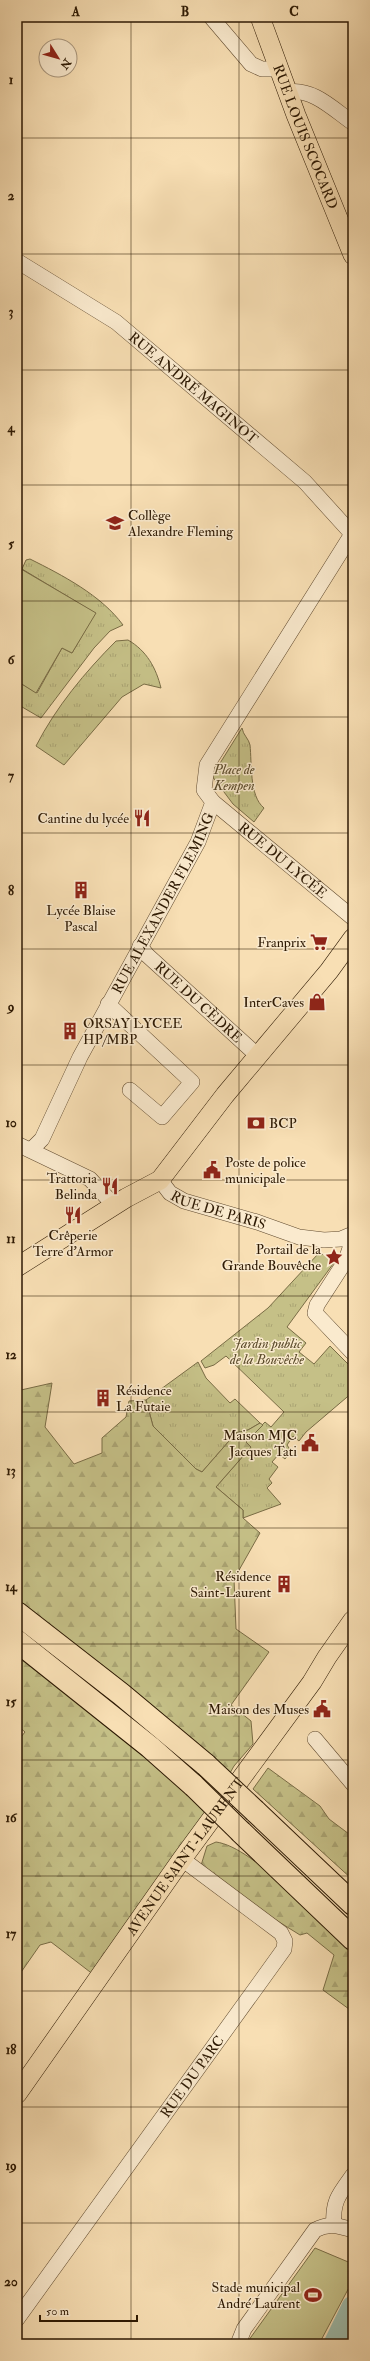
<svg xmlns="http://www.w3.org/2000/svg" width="370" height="2361" font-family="'IM FELL Double Pica',serif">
  <defs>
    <pattern id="grass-tufts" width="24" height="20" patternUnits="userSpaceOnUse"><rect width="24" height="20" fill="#c5c087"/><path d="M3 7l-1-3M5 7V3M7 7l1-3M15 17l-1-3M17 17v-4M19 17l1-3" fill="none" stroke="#aaa473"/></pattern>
    <pattern id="forest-firs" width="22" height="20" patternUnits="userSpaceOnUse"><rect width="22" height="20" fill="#c5c087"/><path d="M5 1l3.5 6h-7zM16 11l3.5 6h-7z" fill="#aaa473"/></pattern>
  </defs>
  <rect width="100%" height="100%" fill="#f8dfb4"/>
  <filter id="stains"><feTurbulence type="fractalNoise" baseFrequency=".005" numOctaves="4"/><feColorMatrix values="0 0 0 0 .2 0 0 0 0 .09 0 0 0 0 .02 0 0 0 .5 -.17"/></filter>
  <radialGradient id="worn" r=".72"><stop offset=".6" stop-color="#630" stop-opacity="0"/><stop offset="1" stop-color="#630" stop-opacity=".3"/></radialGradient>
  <!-- grass -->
  <g fill="url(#grass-tufts)" stroke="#796c45">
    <path d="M30,559C62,575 101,595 123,625L110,631L94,648L41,718L17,704V681L37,693L62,648L72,653L95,613L22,569L26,560Z"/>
    <path d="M128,640C147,651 156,668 161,688L144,684L122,697L64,765L36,746C56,707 85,672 116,641Z"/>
    <path d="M242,728C243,735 249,739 250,745C252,763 249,796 264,808L254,822L233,804L212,776Z"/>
    <polygon points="318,1254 331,1255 336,1260 287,1327 306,1343 299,1352 314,1364 330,1346 353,1369 353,1392 306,1432 299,1441 293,1436 287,1445 291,1451 285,1459 279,1454 272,1462 278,1467 269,1479 272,1483 267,1488 281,1504 243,1518 243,1510 216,1487 251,1447 246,1442 265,1422 271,1427 284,1412 226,1356 214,1365 205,1368 201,1361 268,1308"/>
    <polygon points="198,1362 206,1378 230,1403 235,1399 260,1423 248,1430 236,1433 202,1472 196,1469 153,1426 146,1400"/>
  </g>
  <!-- forest -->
  <g fill="url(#forest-firs)" stroke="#796c45">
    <polygon points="52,1383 45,1427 74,1464 102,1453 102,1438 126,1417 129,1401 146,1400 153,1426 196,1469 202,1472 236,1433 248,1430 260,1423 263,1425 246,1442 251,1447 216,1487 243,1510 243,1518 260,1533 234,1579 236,1629 269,1652 231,1705 251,1721 253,1744 234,1766 199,1827 94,1975 51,1942 40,1945 17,1978 17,1742 25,1732 17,1725 17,1457 19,1454 21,1390"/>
    <polygon points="268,1768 320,1806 329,1819 353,1837 353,1880 253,1789"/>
    <path d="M216,1842C255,1847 324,1926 353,1955V2012L323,1990L334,1955L307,1933L300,1935L199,1872L207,1846Z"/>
  </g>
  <!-- garden -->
  <g fill="#c5c087" stroke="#796c45">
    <polygon points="21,569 96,613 72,653 62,648 36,693 17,681 17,575"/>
    <polygon points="315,2248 353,2264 353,2280 319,2344 246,2344"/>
  </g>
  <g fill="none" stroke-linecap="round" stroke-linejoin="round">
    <!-- river -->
    <polyline stroke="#9dbdad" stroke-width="23" points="335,2344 353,2307"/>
    <!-- minor casing -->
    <g stroke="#604a2f" stroke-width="16">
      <g id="minor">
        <polyline points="211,17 251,64 262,69 279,69"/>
        <path d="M288,92C313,88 333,109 353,123"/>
        <path id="s1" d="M17,261L116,322L305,482L353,535"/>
        <path id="s2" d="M213,802L353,918"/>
        <path id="s3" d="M140,946L147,955L258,1056"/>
        <polyline points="108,1004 192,1082 162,1117 130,1090"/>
        <polyline points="17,1144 90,1179 110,1201"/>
        <path id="s4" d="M31,1150L42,1139L80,1057L198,842L213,802L204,790L207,765L352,534"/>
        <path id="s5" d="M160,1180L170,1193L184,1201L257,1222L299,1237L324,1240L341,1239L353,1234"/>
        <polyline points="353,1239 346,1260 317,1305 315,1313 353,1353"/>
        <polyline points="315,1739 353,1784"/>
        <path d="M334,2224C332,2201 340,2193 353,2175"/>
        <path id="s6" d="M17,2319L284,1949L285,1941L281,1933L182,1859"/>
        <path d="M238,2344L244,2329L315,2230C329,2222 339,2226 353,2230"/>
      </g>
    </g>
    <!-- major casing -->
    <g stroke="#2d1903" stroke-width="20">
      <g id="major">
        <path id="s7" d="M260,17L296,115L353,255"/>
        <polyline points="17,1267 126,1198 160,1180 225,1095 329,971 353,938"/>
        <path id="s8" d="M17,2094L182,1859L312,1682L327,1657L353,1620"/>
      </g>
    </g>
    <!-- highway casing -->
    <g stroke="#2d1903" stroke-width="24">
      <g id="highway">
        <polyline points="17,1613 121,1694 206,1765"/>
        <polyline points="17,1641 150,1747 194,1786"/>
        <polyline points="255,1811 353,1904"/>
        <polyline points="241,1832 353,1939"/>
      </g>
    </g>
    <!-- minor -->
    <use href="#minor" stroke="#faeace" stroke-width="15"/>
    <!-- major -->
    <use href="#major" stroke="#f8dfb4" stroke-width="19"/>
    <!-- highway -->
    <use href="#highway" stroke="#f8dfb4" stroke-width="22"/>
    <!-- highway-bridge casing -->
    <g stroke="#2d1903" stroke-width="24" stroke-linecap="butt">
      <g id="highway-bridge">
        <polyline points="206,1765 255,1811"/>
        <polyline points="194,1786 241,1832"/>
      </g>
    </g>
    <!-- highway-bridge -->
    <use href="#highway-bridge" stroke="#f8dfb4" stroke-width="22"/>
  </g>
  <!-- grid -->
  <path fill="none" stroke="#2d1903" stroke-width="1" stroke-opacity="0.55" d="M131,17V2344M239,17V2344M17,138H353M17,254H353M17,370H353M17,485H353M17,601H353M17,717H353M17,833H353M17,949H353M17,1065H353M17,1180H353M17,1296H353M17,1412H353M17,1528H353M17,1644H353M17,1760H353M17,1876H353M17,1991H353M17,2107H353M17,2223H353"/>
  <!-- icons -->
  <defs>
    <g id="school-bare" transform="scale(1.38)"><path d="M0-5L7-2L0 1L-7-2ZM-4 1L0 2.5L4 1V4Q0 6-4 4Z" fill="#8f2418" stroke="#faeace" stroke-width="2.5" paint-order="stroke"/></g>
    <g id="restaurant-bare" transform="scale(1.38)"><path d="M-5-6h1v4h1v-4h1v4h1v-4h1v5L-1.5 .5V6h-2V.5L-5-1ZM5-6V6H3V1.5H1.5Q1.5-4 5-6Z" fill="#8f2418" stroke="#faeace" stroke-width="2.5" paint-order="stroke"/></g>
    <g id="building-bare" transform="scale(1.38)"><path d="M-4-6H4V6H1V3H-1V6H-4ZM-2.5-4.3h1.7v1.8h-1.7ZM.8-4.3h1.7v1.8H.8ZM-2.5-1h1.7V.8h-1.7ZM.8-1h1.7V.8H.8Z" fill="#8f2418" stroke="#faeace" stroke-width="2.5" paint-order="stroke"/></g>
    <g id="supermarket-bare" transform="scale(1.38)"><path d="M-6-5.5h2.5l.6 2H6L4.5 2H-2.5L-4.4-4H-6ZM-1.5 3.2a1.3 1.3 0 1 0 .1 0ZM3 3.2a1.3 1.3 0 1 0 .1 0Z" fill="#8f2418" stroke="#faeace" stroke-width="2.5" paint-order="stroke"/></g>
    <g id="shop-bare" transform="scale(1.38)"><path d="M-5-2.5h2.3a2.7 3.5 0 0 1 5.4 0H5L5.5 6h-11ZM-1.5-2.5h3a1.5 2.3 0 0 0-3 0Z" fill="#8f2418" stroke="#faeace" stroke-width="2.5" paint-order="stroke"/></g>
    <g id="bank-bare" transform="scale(1.38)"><path d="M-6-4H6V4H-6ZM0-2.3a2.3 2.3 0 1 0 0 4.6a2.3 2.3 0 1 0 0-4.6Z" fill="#8f2418" stroke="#faeace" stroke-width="2.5" paint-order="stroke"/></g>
    <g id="civic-bare" transform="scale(1.38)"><path d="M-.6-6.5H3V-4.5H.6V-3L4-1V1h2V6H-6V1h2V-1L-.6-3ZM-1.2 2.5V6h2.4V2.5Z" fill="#8f2418" stroke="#faeace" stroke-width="2.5" paint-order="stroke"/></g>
    <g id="sight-bare" transform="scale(1.38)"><path d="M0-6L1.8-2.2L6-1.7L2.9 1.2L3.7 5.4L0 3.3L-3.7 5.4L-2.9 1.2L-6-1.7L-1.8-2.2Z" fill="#8f2418" stroke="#faeace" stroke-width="2.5" paint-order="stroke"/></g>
    <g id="stadium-bare" transform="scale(1.38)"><path d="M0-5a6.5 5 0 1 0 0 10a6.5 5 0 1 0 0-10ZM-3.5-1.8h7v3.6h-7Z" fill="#8f2418" stroke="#faeace" stroke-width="2.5" paint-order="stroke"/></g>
  </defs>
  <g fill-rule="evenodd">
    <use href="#school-bare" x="115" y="523"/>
    <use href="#restaurant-bare" x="142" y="818"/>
    <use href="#building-bare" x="81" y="890"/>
    <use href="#supermarket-bare" x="319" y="942"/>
    <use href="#shop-bare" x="317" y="1002"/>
    <use href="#building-bare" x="70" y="1031"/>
    <use href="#bank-bare" x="256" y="1123"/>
    <use href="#civic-bare" x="212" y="1170"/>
    <use href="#restaurant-bare" x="110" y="1186"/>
    <use href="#restaurant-bare" x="73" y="1215"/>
    <use href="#sight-bare" x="334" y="1257"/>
    <use href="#building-bare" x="103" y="1398"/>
    <use href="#civic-bare" x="310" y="1443"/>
    <use href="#building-bare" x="284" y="1584"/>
    <use href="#civic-bare" x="322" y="1709"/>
    <use href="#stadium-bare" x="313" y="2295"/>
  </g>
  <g text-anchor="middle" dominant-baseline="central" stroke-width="3" stroke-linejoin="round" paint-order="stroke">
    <!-- street labels -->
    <g font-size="14" fill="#2d1903" stroke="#faeace">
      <text stroke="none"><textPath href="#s7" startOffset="128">RUE LOUIS SCOCARD</textPath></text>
      <text stroke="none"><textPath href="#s1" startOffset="218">RUE ANDRÉ MAGINOT</textPath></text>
      <text stroke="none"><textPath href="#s2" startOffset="91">RUE DU LYCÉE</textPath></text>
      <text stroke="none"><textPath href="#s4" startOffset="281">RUE ALEXANDER FLEMING</textPath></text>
      <text stroke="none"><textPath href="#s3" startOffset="81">RUE DU CÈDRE</textPath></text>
      <text stroke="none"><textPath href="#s5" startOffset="68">RUE DE PARIS</textPath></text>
      <text stroke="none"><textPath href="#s8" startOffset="291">AVENUE SAINT-LAURENT</textPath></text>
      <text stroke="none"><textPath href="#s6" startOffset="299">RUE DU PARC</textPath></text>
    </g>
    <!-- poi labels -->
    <g font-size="14" fill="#2d1903" stroke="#faeace" text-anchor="end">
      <text x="128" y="515" text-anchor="start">Collège<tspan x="128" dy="16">Alexandre Fleming</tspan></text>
      <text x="129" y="818">Cantine du lycée</text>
      <text x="81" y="910" text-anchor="middle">Lycée Blaise<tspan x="81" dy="16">Pascal</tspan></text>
      <text x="306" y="942">Franprix</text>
      <text x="304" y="1002">InterCaves</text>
      <text x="83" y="1023" text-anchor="start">ORSAY LYCEE<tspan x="83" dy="16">HP/MBP</tspan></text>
      <text x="269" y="1123" text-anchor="start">BCP</text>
      <text x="225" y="1162" text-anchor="start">Poste de police<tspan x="225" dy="16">municipale</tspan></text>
      <text x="97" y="1178">Trattoria<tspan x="97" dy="16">Belinda</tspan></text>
      <text x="73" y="1235" text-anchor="middle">Crêperie<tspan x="73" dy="16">Terre d'Armor</tspan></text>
      <text x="321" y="1249">Portail de la<tspan x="321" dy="16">Grande Bouvêche</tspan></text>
      <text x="116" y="1390" text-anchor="start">Résidence<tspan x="116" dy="16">La Futaie</tspan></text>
      <text x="297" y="1435">Maison MJC<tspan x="297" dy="16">Jacques Tati</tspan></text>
      <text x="271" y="1576">Résidence<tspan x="271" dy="16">Saint-Laurent</tspan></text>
      <text x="309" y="1709">Maison des Muses</text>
      <text x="300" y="2287">Stade municipal<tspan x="300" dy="16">André Laurent</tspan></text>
    </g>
    <!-- park labels -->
    <g font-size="14" font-style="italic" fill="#5b4b2b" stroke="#faeace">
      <text x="234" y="769">Place de<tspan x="234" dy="16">Kempen</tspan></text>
      <text x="267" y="1343">Jardin public<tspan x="267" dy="16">de la Bouvêche</tspan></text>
    </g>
  </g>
  <!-- margin -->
  <rect width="370" height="2361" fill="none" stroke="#f8dfb4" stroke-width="44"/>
  <!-- north arrow -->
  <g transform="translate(58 58) rotate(127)"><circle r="19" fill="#faeace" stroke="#a8967d"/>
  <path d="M0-3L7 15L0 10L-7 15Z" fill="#8f2418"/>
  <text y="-6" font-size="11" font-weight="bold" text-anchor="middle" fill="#2d1903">N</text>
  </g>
  <!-- scale -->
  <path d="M40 2315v6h97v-6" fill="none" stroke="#2d1903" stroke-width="2"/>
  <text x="46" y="2315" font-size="12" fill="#2d1903" stroke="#faeace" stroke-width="3" paint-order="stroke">50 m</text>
  <rect x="22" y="22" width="326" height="2317" fill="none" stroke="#2d1903" stroke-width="1.5"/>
  <g font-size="13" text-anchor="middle" font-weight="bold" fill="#2d1903">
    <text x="76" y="16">A</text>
    <text x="185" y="16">B</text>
    <text x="294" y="16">C</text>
    <text x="11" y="84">1</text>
    <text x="11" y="200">2</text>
    <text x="11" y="316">3</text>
    <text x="11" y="432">4</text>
    <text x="11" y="548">5</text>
    <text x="11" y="664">6</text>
    <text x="11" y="780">7</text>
    <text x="11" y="895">8</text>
    <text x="11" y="1011">9</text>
    <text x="11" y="1127">10</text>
    <text x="11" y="1243">11</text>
    <text x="11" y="1359">12</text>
    <text x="11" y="1475">13</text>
    <text x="11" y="1591">14</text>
    <text x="11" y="1706">15</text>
    <text x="11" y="1822">16</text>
    <text x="11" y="1938">17</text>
    <text x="11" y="2054">18</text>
    <text x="11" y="2170">19</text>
    <text x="11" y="2286">20</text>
  </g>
  <rect width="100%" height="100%" filter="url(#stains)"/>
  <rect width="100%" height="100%" fill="url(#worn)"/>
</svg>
